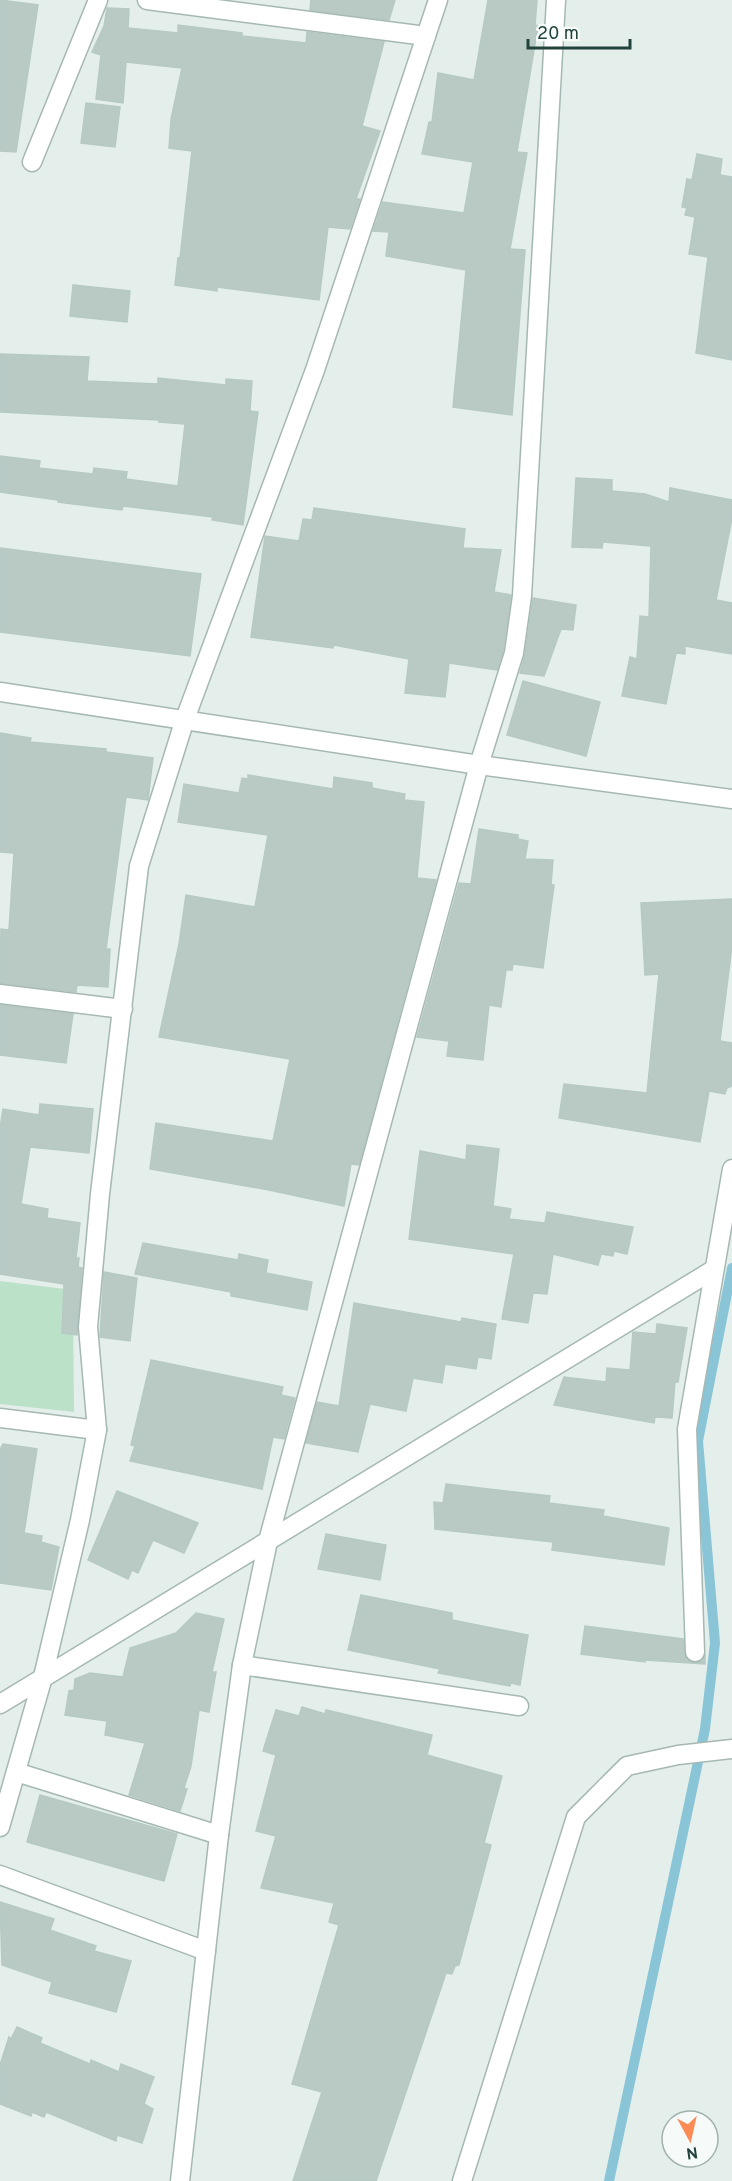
<svg xmlns="http://www.w3.org/2000/svg" width="732" height="2181" font-family="Overpass,sans-serif">
  <rect width="100%" height="100%" fill="#e4efeb"/>
  <!-- green -->
  <polygon fill="#bce1c9" points="0,1281 73,1290 74,1412 0,1404"/>
  <g fill="none" stroke-linecap="round" stroke-linejoin="round">
    <!-- stream -->
    <polyline stroke="#89c5d7" stroke-width="10" points="609,2181 705,1729 715,1643 698,1441 732,1268"/>
  </g>
  <!-- building -->
  <g fill="#b9cac4" stroke="#b6c9c3" stroke-width="1.5">
    <polygon points="0,0 38,5 16,152 0,151"/>
    <polygon points="311,0 395,0 389,20 310,10"/>
    <polygon points="488,0 537,0 535,25 538,26 517,152 527,153 510,249 525,250 512,415 453,407 466,270 386,256 389,232 373,231 383,202 464,213 473,162 422,154 429,122 432,122 438,73 474,80"/>
    <polygon points="107,8 129,9 128,28 178,33 178,25 242,33 242,36 306,43 307,32 384,42 362,126 380,131 356,199 360,199 350,229 328,227 319,300 217,287 217,291 175,285 178,258 180,258 192,151 169,148 171,119 182,68 126,62 123,103 96,99 101,55 92,52 104,26"/>
    <polygon points="86,103 120,107 115,147 81,143"/>
    <polygon points="697,154 722,159 720,175 732,177 732,360 696,353 708,257 689,254 695,217 685,215 687,208 682,207 687,179 692,180"/>
    <polygon points="73,285 130,291 127,322 70,316"/>
    <polygon points="0,354 89,357 87,381 158,384 158,378 226,385 226,379 252,381 250,411 258,412 243,525 212,520 213,517 123,506 122,510 58,502 58,500 0,492 0,456 40,461 39,468 93,474 94,468 127,472 126,479 178,486 185,424 159,422 159,420 0,412"/>
    <polygon points="576,478 612,480 612,491 645,494 669,502 670,488 732,500 732,518 716,600 732,603 732,654 685,646 685,654 676,653 666,704 622,696 630,657 637,659 640,616 649,617 651,546 603,542 602,548 572,547"/>
    <polygon points="314,508 465,529 463,548 501,550 494,592 511,595 503,651 497,670 449,663 445,697 405,693 409,659 334,645 333,648 251,637 265,536 299,541 303,519 312,520"/>
    <polygon points="0,548 201,574 190,656 0,632"/>
    <polygon points="533,598 576,605 573,630 561,629 544,676 520,673 525,655"/>
    <polygon points="523,681 600,702 586,756 507,735"/>
    <polygon points="0,733 31,738 30,742 106,749 106,752 153,758 148,800 126,797 106,949 110,949 108,987 77,985 76,992 0,983 1,929 9,930 14,853 0,852"/>
    <polygon points="248,775 333,789 334,777 372,783 372,788 405,794 404,800 424,802 417,878 436,880 359,1165 351,1164 344,1206 269,1190 150,1169 156,1123 273,1141 290,1059 159,1037 179,944 186,895 255,907 268,835 178,822 184,784 239,793 242,778 248,779"/>
    <polygon points="479,829 518,835 518,839 528,841 525,859 553,860 551,885 554,885 543,968 513,964 512,970 506,970 501,1007 489,1005 483,1060 447,1056 449,1041 417,1037 459,883 471,884"/>
    <polygon points="732,899 732,946 720,1041 732,1043 732,1086 727,1088 725,1094 709,1091 700,1142 559,1118 564,1084 647,1093 659,974 645,975 641,903"/>
    <polygon points="0,1005 73,1014 66,1063 0,1055"/>
    <polygon points="40,1104 93,1109 89,1153 30,1147 21,1204 48,1209 47,1218 80,1223 76,1258 79,1258 78,1267 82,1268 77,1335 62,1333 64,1284 0,1274 0,1128 3,1109 39,1115"/>
    <polygon points="467,1145 499,1149 493,1206 511,1209 509,1219 545,1223 547,1212 633,1227 627,1254 614,1251 613,1256 601,1254 598,1265 553,1254 547,1294 533,1293 528,1323 502,1319 514,1254 409,1239 420,1151 466,1160"/>
    <polygon points="143,1243 238,1260 239,1254 268,1260 266,1273 312,1282 307,1310 231,1296 231,1292 135,1274"/>
    <polygon points="104,1272 137,1278 130,1341 100,1337"/>
    <polygon points="354,1303 461,1322 462,1318 496,1324 491,1359 478,1357 476,1369 445,1364 442,1383 413,1378 406,1411 370,1404 358,1452 306,1443 317,1402 339,1406"/>
    <polygon points="657,1324 687,1328 678,1382 675,1382 672,1418 655,1417 654,1423 554,1405 564,1377 606,1382 607,1368 630,1370 633,1332 656,1334"/>
    <polygon points="151,1360 283,1387 281,1395 295,1398 284,1439 273,1437 262,1489 130,1461 135,1446 131,1445"/>
    <polygon points="3,1444 37,1449 24,1533 42,1536 41,1542 59,1547 51,1590 0,1583 0,1450"/>
    <polygon points="446,1484 550,1496 549,1503 604,1510 603,1516 669,1528 664,1565 552,1550 553,1542 435,1529 434,1502 443,1503"/>
    <polygon points="117,1491 198,1523 184,1553 153,1540 138,1573 132,1570 128,1579 88,1560"/>
    <polygon points="326,1534 386,1545 380,1580 318,1569"/>
    <polygon points="361,1595 452,1613 452,1620 528,1635 520,1685 511,1683 510,1686 438,1673 440,1669 348,1650"/>
    <polygon points="196,1613 224,1619 212,1672 216,1672 209,1712 199,1710 191,1766 184,1788 187,1789 180,1811 129,1795 145,1743 105,1735 107,1721 65,1715 69,1691 74,1690 75,1679 90,1673 123,1677 130,1648 176,1633"/>
    <polygon points="585,1626 683,1639 686,1658 696,1663 705,1655 705,1664 645,1660 645,1662 581,1654"/>
    <polygon points="302,1707 325,1714 326,1710 432,1735 427,1755 502,1776 484,1843 491,1845 459,1965 455,1966 452,1974 446,1973 376,2181 293,2181 322,2092 292,2084 339,1925 329,1922 334,1903 261,1888 276,1836 256,1831 276,1755 263,1751 276,1710 299,1716"/>
    <polygon points="40,1795 177,1834 164,1881 27,1842"/>
    <polygon points="0,1902 54,1919 50,1930 96,1946 94,1951 131,1961 116,2012 49,1993 52,1982 2,1965"/>
    <polygon points="17,2027 42,2038 40,2043 90,2064 91,2060 119,2072 121,2064 154,2077 144,2104 153,2109 142,2143 117,2135 116,2141 46,2112 44,2117 32,2112 31,2116 0,2104 0,2065 9,2037 11,2039"/>
  </g>
  <g fill="none" stroke-linecap="round" stroke-linejoin="round">
    <!-- minor casing -->
    <g stroke="#a6b8b3" stroke-width="21">
      <g id="minor">
        <polyline points="147,0 426,36"/>
        <polyline points="32,162 98,0"/>
        <polyline points="0,692 479,765 732,799"/>
        <polyline points="0,994 123,1009"/>
        <polyline points="0,1418 97,1430"/>
        <polyline points="695,1652 687,1429 732,1169"/>
        <polyline points="242,1665 519,1706"/>
        <polyline points="0,1704 713,1270"/>
        <polyline points="16,1772 219,1835"/>
        <polyline points="0,1827 43,1677 80,1520 97,1430 88,1327 100,1194 139,866 185,719 315,370 438,0"/>
        <polyline points="0,1875 206,1951"/>
        <polyline points="180,2181 219,1835 242,1665 268,1541 479,765 514,653 522,596 556,0"/>
        <polyline points="462,2181 576,1817 627,1766 678,1755 732,1749"/>
      </g>
    </g>
    <!-- minor -->
    <use href="#minor" stroke="#fff" stroke-width="18"/>
  </g>
  <!-- north arrow -->
  <g transform="translate(690 2139) rotate(172)"><circle r="28" fill="#f6fbf9" stroke="#a1b1ad" stroke-width="1.5"/>
  <path d="M0-4.5L10 22L0 15L-10 22Z" fill="#fc8b56"/>
  <text y="-9" font-size="16" font-weight="bold" text-anchor="middle" fill="#22423c">N</text>
  </g>
  <!-- scale -->
  <path d="M528 39v9h102v-9" fill="none" stroke="#22423c" stroke-width="3"/>
  <text x="537" y="39" font-size="18" fill="#22423c" stroke="#f6fbf9" stroke-width="4.5" paint-order="stroke">20 m</text>
</svg>
